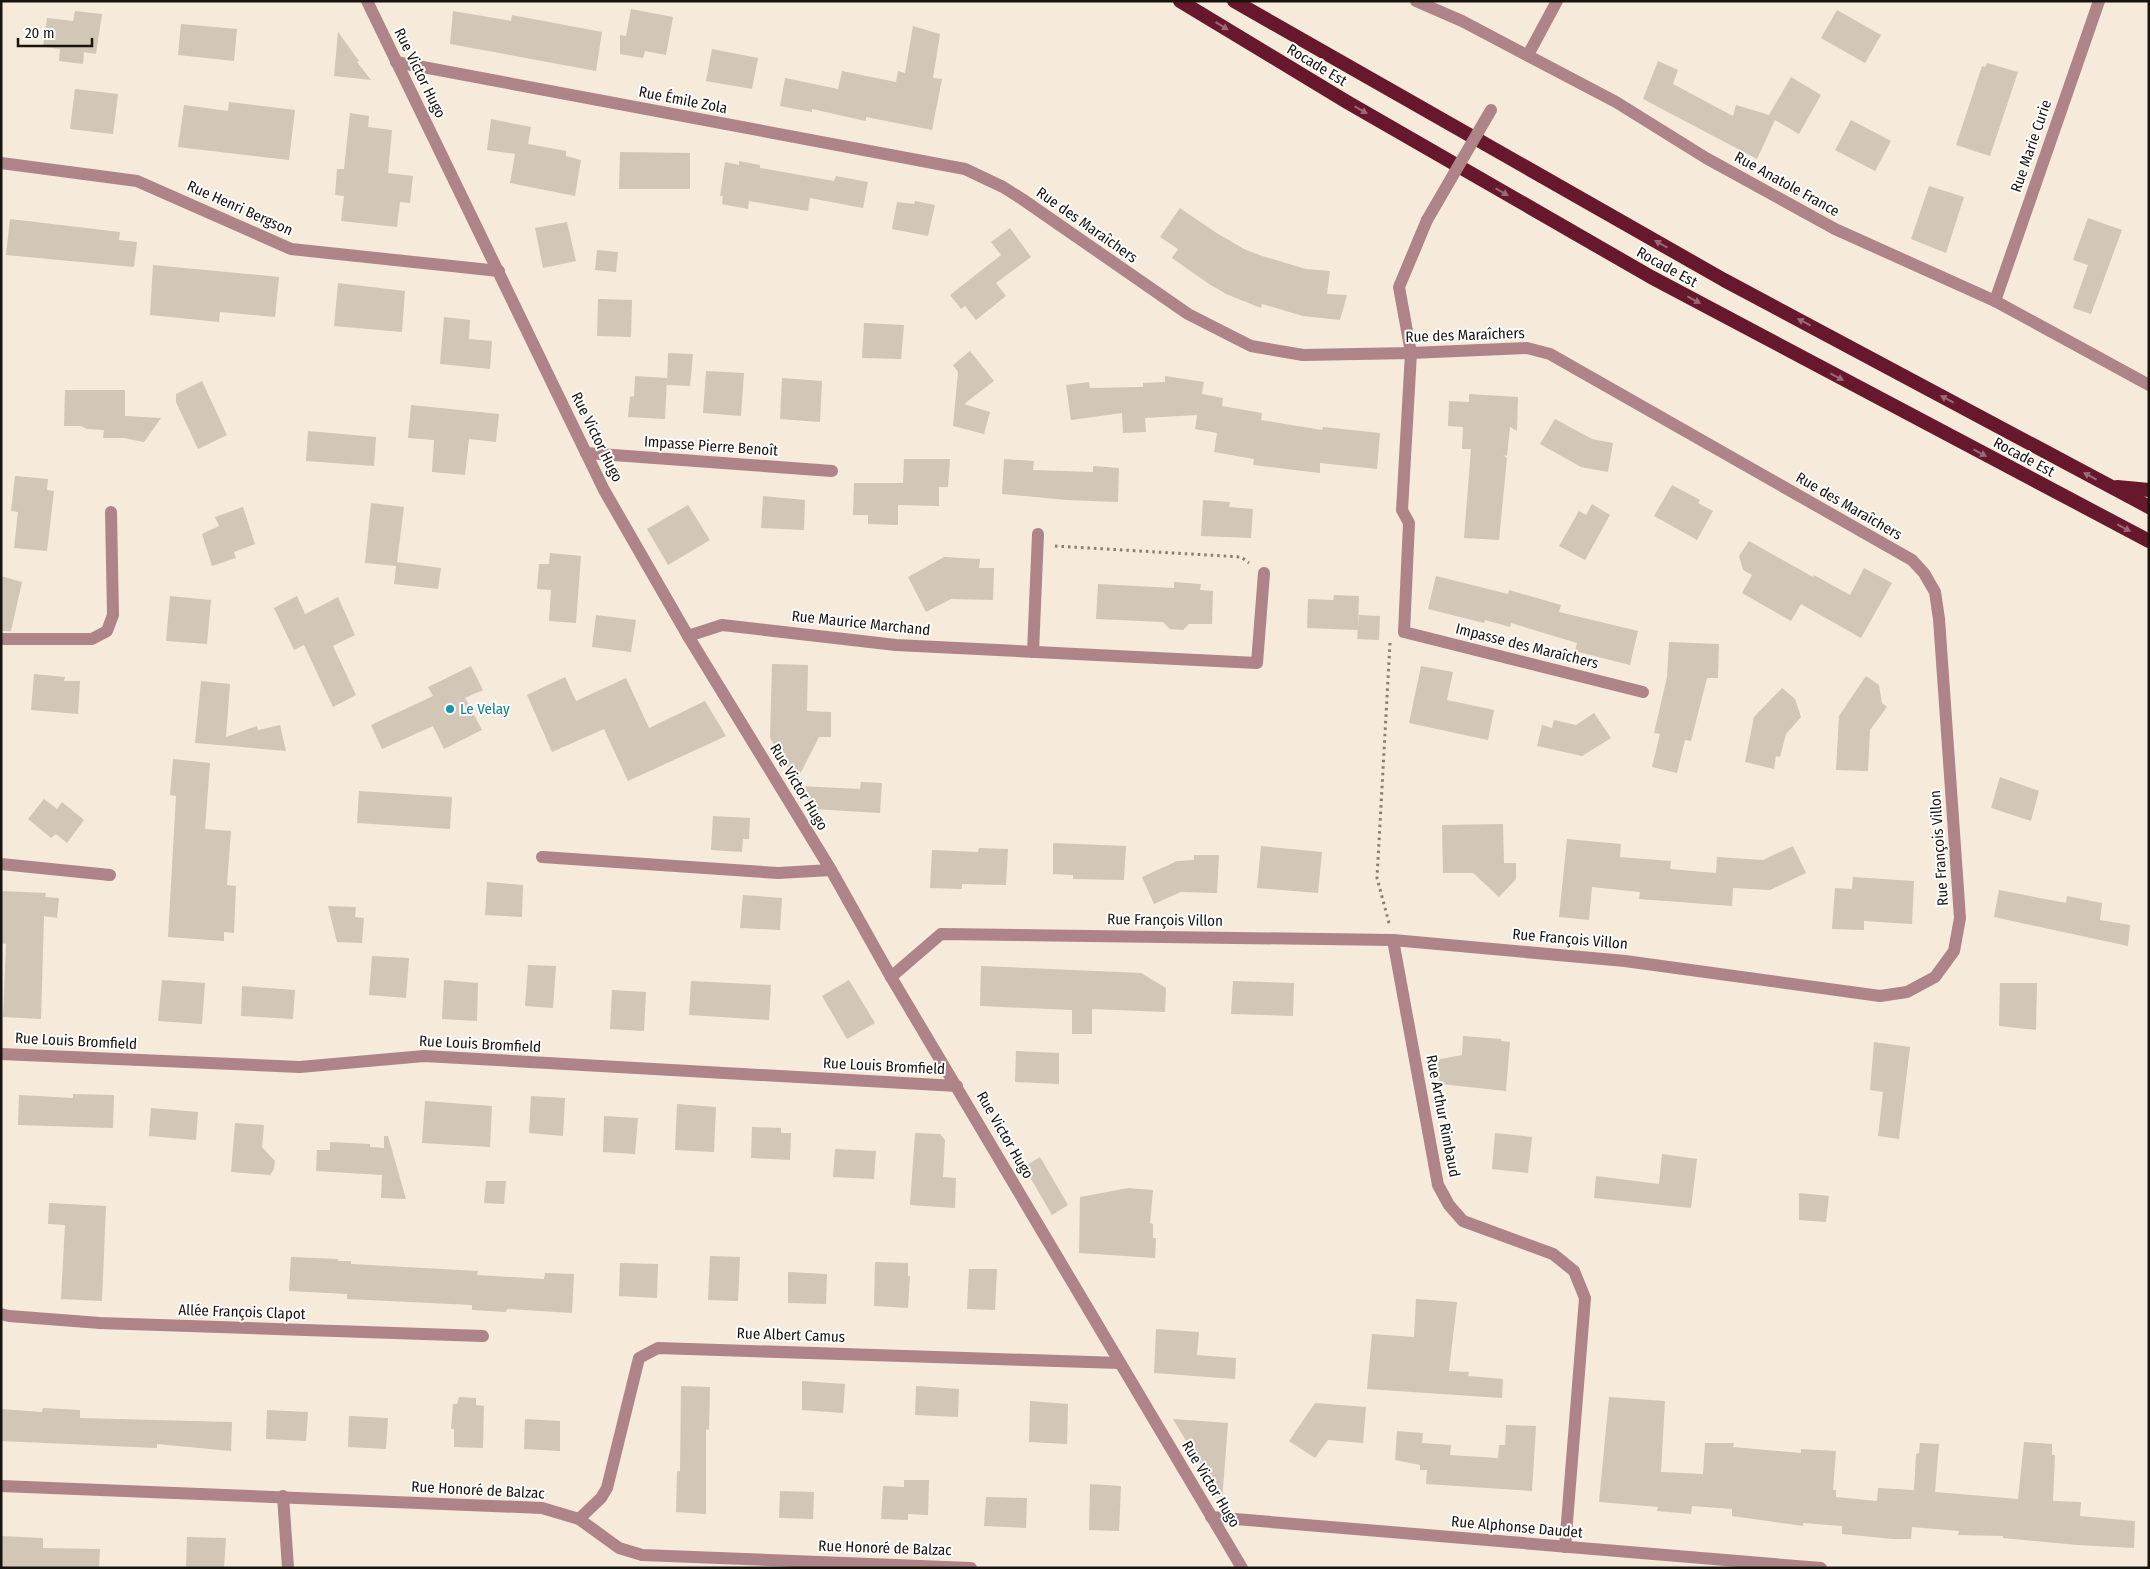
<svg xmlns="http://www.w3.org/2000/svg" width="2150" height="1569" font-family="'Fira Sans Condensed',sans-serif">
  <rect width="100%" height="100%" fill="#f6eada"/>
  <!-- building -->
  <g fill="#d2c6b7">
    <polygon points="631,9 673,17 666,55 645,51 643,58 620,54 620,35 626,36"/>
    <polygon points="1837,10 1881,35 1865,63 1821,38"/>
    <polygon points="75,11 102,14 96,54 84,52 83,64 59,61 60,49 43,47 47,18 73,21"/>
    <polygon points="453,11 511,21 512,15 602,32 596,71 450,44"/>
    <polygon points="181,24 237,29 234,61 178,55"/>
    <polygon points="913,26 940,34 933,78 942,79 932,130 866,117 866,121 812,109 812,112 780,106 785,78 838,89 842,71 896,82 898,71 905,73"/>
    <polygon points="338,32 359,61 357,62 371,80 334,76"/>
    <polygon points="712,49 758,58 752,89 706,81"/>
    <polygon points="1658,61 1678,70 1673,84 1733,116 1736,105 1769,115 1791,77 1821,95 1799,134 1775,120 1757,159 1643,99"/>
    <polygon points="1987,63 2018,72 1990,156 1956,145 1982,66 1985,67"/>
    <polygon points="75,89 118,94 113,134 70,129"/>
    <polygon points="229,102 295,110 289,160 178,147 184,105 228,111"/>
    <polygon points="350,113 369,116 368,127 392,130 388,173 413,176 410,203 400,202 397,227 341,221 344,196 335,195 337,169 344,169"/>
    <polygon points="491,119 531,127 528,144 566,151 566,156 581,160 575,196 510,183 515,154 487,150"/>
    <polygon points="1851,120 1891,141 1875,171 1835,150"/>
    <polygon points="620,152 690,153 690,189 619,189"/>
    <polygon points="739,161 760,165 760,168 834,181 836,176 868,182 863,208 810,198 808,211 749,201 748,209 722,204 723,196 720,196 725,162 739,165"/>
    <polygon points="1929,186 1964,197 1946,253 1911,239"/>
    <polygon points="915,201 935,205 928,236 892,229 897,202 914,204"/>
    <polygon points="1180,208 1215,232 1244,249 1262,256 1306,269 1330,271 1327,294 1347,295 1340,320 1303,316 1262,304 1261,308 1226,294 1209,284 1172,258 1178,249 1160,237"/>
    <polygon points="2088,218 2122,230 2091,314 2073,308 2088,265 2073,260"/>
    <polygon points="10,219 120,232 119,240 137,242 134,267 6,255"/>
    <polygon points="567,222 576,261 543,268 535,228"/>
    <polygon points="1010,228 1031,257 996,283 1006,296 976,320 965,306 961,309 950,295 1001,255 991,242"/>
    <polygon points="597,250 618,252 616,272 595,270"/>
    <polygon points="153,265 279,277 275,317 220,312 219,322 150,315"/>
    <polygon points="338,283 405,291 402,332 334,326"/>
    <polygon points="598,299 632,300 631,337 597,336"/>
    <polygon points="444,317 470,320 469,339 492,341 490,369 440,364"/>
    <polygon points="864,323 904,325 901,359 862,358"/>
    <polygon points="970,351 994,381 964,404 990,412 984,434 953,426 958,372 953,365"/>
    <polygon points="668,353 693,354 690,386 667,385"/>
    <polygon points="706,371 744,373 741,416 703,413"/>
    <polygon points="635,376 667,378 665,419 628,417 630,397 634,396"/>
    <polygon points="1165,376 1204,382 1202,394 1223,398 1222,406 1262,413 1261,420 1322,430 1323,427 1380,433 1377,469 1320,463 1320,473 1253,465 1254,459 1214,452 1217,433 1195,429 1197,415 1145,418 1146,432 1123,433 1122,413 1071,420 1066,385 1089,382 1090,388 1143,387 1143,383 1165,382"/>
    <polygon points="782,378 822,381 820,422 780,419"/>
    <polygon points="202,381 227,435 198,449 176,402 176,394"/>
    <polygon points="65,390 125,390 125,416 161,418 144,442 124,438 103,438 104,430 87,429 81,426 64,426"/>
    <polygon points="1469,394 1518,397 1517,431 1510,427 1507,456 1503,455 1507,458 1499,540 1464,538 1471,449 1462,449 1463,427 1448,426 1449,401 1469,402"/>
    <polygon points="411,405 499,414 496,442 469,439 465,475 432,472 434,440 408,438"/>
    <polygon points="1555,419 1592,439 1613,443 1608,472 1581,467 1540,444"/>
    <polygon points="308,431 376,437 374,466 306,461"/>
    <polygon points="904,459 950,459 948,487 939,487 939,506 898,505 898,525 868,524 868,515 853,515 854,483 903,483"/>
    <polygon points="1004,459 1034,461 1033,470 1093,472 1093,466 1119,468 1118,502 1067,500 1002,494"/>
    <polygon points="15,476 48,479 47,490 54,491 47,551 14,548 18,512 11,511"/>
    <polygon points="1672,485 1700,500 1698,503 1713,511 1697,540 1654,516"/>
    <polygon points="763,496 805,500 804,530 761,528"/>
    <polygon points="1203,500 1230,502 1229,507 1253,509 1251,538 1201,536"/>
    <polygon points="371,503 404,507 397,562 441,568 438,589 394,584 396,566 365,563"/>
    <polygon points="1592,504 1610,515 1585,560 1559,546 1579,511 1586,515"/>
    <polygon points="688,505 710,540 668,565 647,529"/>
    <polygon points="243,507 255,544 234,552 236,558 212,566 202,534 219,526 215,517"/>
    <polygon points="1749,541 1813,577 1814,575 1850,595 1864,568 1892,583 1861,638 1801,604 1791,621 1742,593 1752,575 1743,570 1739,556"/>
    <polygon points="550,553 581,556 576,623 549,621 551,590 537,589 539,564 549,564"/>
    <polygon points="944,557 980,559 979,568 994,568 993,600 951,599 926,612 908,577"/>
    <polygon points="1,576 22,582 11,631 1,631"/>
    <polygon points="1436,576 1508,594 1509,590 1561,605 1559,612 1638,631 1630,665 1575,651 1577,643 1511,623 1510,627 1485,620 1484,623 1428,609"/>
    <polygon points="1174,582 1201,584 1200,590 1213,591 1212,624 1189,624 1183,630 1170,629 1163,622 1096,619 1098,584 1174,588"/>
    <polygon points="1334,595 1359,596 1358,630 1307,628 1308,599 1333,600"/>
    <polygon points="170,596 211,600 207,644 166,641"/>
    <polygon points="297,596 305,614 338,597 355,635 333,646 356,695 333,707 304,645 294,650 274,608"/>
    <polygon points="596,615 636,620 631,652 592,647"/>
    <polygon points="1359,615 1380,616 1379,640 1357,639"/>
    <polygon points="1669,642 1719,644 1718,678 1707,678 1691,741 1685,740 1677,773 1652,767 1660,734 1654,733 1667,677"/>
    <polygon points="772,664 808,665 807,711 831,712 831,737 819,737 796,782 770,738"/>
    <polygon points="471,666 483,690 465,698 482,730 444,749 433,726 382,749 371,725 433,696 428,687"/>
    <polygon points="1421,666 1453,672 1447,700 1494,710 1488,740 1409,723"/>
    <polygon points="34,674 65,677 64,681 80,681 78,714 31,710"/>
    <polygon points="1866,676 1879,685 1882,703 1887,707 1870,730 1868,771 1836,770 1839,716"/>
    <polygon points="565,677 576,701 626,678 649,728 705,701 726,736 628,781 604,729 552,752 527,695"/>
    <polygon points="201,681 230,684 226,737 257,726 258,730 280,725 286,751 195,743"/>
    <polygon points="1782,688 1795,699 1801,717 1786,734 1780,757 1776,756 1774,769 1745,762 1754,717"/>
    <polygon points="1594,713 1611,738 1582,756 1537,746 1542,725 1552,728 1554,720 1576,725"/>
    <polygon points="173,759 210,763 205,829 231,831 227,885 236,886 234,933 224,932 224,941 168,937 176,796 170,795"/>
    <polygon points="2000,777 2039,791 2031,821 1991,808"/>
    <polygon points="861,782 882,783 880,813 813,809 799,786 860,789"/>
    <polygon points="359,791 452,797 450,829 357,823"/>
    <polygon points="44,799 57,809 62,802 84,820 67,843 56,834 51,838 28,819"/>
    <polygon points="713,816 750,818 749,839 743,839 742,852 711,850"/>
    <polygon points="1503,824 1504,863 1516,863 1516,879 1499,897 1473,873 1443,873 1442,825"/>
    <polygon points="1567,839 1621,844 1620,857 1671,861 1670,869 1716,873 1717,857 1763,860 1793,846 1806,873 1770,890 1733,888 1732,906 1639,899 1640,892 1592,887 1589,920 1559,917"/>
    <polygon points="1053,843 1126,846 1124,880 1073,879 1073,875 1053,874"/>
    <polygon points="1261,846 1322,852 1318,893 1257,888"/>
    <polygon points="979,848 1008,849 1006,885 962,884 962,889 930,888 932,850 978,852"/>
    <polygon points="1194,855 1219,855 1217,893 1181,892 1154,904 1142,877 1177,861 1194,860"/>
    <polygon points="1853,877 1914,881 1912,924 1864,921 1864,930 1832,929 1835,888 1852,889"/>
    <polygon points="487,882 523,885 522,917 485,915"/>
    <polygon points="1999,890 2066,903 2067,896 2102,903 2100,920 2130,925 2128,946 1994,917"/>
    <polygon points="1,891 46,893 45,897 59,898 57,918 44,916 41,1019 3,1017 6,944 1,943"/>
    <polygon points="743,895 782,898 780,930 740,928"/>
    <polygon points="328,906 356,907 355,917 364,918 362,943 337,942"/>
    <polygon points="372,956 409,958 406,998 369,995"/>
    <polygon points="528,965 556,966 553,1008 525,1006"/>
    <polygon points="981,966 1141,973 1166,988 1165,1012 1092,1009 1092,1034 1072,1034 1072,1010 980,1006"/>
    <polygon points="162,980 205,983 202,1024 158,1021"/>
    <polygon points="444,980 478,983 477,1021 442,1019"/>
    <polygon points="849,980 875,1023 847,1039 822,996"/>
    <polygon points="691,981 771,985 769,1020 689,1015"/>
    <polygon points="1233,981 1294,983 1293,1016 1231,1014"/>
    <polygon points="2000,983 2037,983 2036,1030 1999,1026"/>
    <polygon points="242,986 295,990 293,1019 241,1016"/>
    <polygon points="612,990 646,992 644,1031 610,1029"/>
    <polygon points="1463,1036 1501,1039 1501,1041 1510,1042 1506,1091 1440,1084 1435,1060 1462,1055"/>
    <polygon points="1874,1042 1910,1047 1899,1139 1878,1136 1883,1092 1870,1090"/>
    <polygon points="1016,1051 1059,1053 1059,1084 1015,1082"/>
    <polygon points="73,1094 114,1095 113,1128 18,1125 19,1095 73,1098"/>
    <polygon points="531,1096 565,1098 563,1136 529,1133"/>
    <polygon points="425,1101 492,1106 490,1147 422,1143"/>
    <polygon points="677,1104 716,1107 714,1152 675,1150"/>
    <polygon points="151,1108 198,1112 196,1140 149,1136"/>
    <polygon points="604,1116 638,1118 635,1154 603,1152"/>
    <polygon points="235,1123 264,1125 262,1147 275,1161 274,1169 270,1175 231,1172"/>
    <polygon points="752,1127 781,1128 781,1133 791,1133 790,1160 751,1158"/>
    <polygon points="915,1133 940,1134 945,1140 943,1177 956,1178 955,1208 910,1205"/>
    <polygon points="1495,1133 1532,1137 1528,1173 1492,1169"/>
    <polygon points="384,1136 388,1136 406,1199 381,1198 382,1175 316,1171 317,1150 330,1150 330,1142 370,1144 370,1147 384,1148"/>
    <polygon points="835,1149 876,1151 874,1179 833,1177"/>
    <polygon points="1662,1154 1697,1159 1691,1208 1594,1198 1596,1176 1659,1184"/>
    <polygon points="1040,1157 1068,1205 1052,1215 1024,1167"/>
    <polygon points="486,1181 506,1181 504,1204 484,1203"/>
    <polygon points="1128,1188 1153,1190 1150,1223 1153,1224 1153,1238 1156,1238 1155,1258 1079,1253 1080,1197"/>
    <polygon points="1799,1193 1829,1196 1826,1222 1799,1220"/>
    <polygon points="49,1203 106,1206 102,1301 61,1299 65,1225 48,1224"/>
    <polygon points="710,1256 740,1257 738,1301 708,1300"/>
    <polygon points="291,1257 338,1259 338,1261 351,1261 351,1264 478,1271 477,1275 544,1279 545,1273 574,1274 572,1313 507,1309 506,1312 472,1310 472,1305 347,1299 347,1294 289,1291"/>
    <polygon points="875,1262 908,1263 908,1276 910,1276 908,1308 874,1306"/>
    <polygon points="620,1263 658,1264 657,1298 619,1296"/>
    <polygon points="969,1269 997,1269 995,1310 967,1309"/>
    <polygon points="788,1272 827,1274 826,1304 788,1303"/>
    <polygon points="1416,1299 1457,1302 1449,1371 1469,1372 1468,1376 1503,1379 1502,1398 1367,1389 1372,1334 1414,1337"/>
    <polygon points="1156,1329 1199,1332 1197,1355 1236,1358 1235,1379 1154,1373"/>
    <polygon points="802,1381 845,1384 843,1413 802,1410"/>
    <polygon points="681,1386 710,1387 709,1430 706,1429 706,1514 676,1512 677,1471 680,1471"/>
    <polygon points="916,1386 959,1389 958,1417 915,1415"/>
    <polygon points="459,1397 476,1398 476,1405 484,1406 483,1448 454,1447 454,1429 451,1429 453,1404 457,1404"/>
    <polygon points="1609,1397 1665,1401 1661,1472 1703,1474 1705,1443 1734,1443 1733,1447 1801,1453 1801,1449 1836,1451 1833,1490 1836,1490 1836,1497 1877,1501 1878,1488 1914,1490 1916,1454 1919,1453 1920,1443 1939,1444 1935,1492 2018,1499 2024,1442 2052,1444 2052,1455 2055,1455 2053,1501 2081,1502 2080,1516 2135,1521 2134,1548 2078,1545 2003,1538 2003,1536 1958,1535 1959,1531 1912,1527 1911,1539 1893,1539 1842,1534 1842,1526 1803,1523 1803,1526 1732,1516 1732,1509 1692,1506 1691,1514 1657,1511 1658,1507 1599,1502"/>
    <polygon points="1030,1401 1068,1404 1067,1444 1029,1442"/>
    <polygon points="1315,1403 1366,1407 1363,1443 1328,1440 1315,1458 1289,1441"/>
    <polygon points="43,1408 80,1410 80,1418 232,1422 231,1451 157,1444 157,1448 1,1441 1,1409 42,1412"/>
    <polygon points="267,1410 308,1412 306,1441 266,1439"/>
    <polygon points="349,1416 388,1418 386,1449 348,1447"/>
    <polygon points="525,1419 560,1421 560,1451 524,1449"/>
    <polygon points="1173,1419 1228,1423 1222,1502 1194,1454"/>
    <polygon points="1506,1425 1536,1426 1532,1491 1426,1484 1427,1470 1420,1470 1420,1465 1395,1460 1397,1431 1423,1433 1422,1443 1451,1445 1450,1455 1498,1458 1499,1445 1505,1445"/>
    <polygon points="904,1480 929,1480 928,1515 908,1514 908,1520 881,1519 883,1486 904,1487"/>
    <polygon points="1090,1484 1121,1486 1119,1531 1089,1530"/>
    <polygon points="780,1491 814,1492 813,1519 779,1518"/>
    <polygon points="986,1497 1027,1498 1026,1528 984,1526"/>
    <polygon points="1,1536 43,1538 43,1548 100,1549 99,1568 1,1568"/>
    <polygon points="187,1537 226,1538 224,1568 186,1568"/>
  </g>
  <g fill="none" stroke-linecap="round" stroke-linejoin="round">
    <!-- path -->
    <g stroke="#867e73" stroke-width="3" stroke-dasharray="2.5 4" stroke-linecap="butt">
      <polyline points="1055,546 1241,557 1249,563"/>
      <polyline points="1389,923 1377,878 1390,643"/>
    </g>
    <!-- service -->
    <g stroke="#af8488" stroke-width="12">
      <polyline points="542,857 778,873 831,870"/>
      <polyline points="1,864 110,875"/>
      <polyline points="1,1314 9,1316 100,1323 483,1336"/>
    </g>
    <!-- pedestrian -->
    <polyline stroke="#af8488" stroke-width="12" points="1411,353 1399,287 1427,220"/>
    <!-- minor -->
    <g stroke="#af8488" stroke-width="12">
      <polyline points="367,1 604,490 688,636 831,870 891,977 1242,1568"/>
      <polyline points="1416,1 1462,21 1616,102 1706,158 1835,229 1995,301 2149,385"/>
      <polyline points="1528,55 1557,1"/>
      <polyline points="396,62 965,169 1003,187 1022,199 1188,314 1251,346 1303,355 1411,353 1527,348 1550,354 1912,560 1924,573 1935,592 1939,619 1960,918 1954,951 1935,977 1907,992 1880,996 1625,961 1393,940 941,934 891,977"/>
      <polyline points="1,163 137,181 291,249 499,271"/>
      <polyline points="1995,301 2099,1"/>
      <polyline points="1411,353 1402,510 1409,523 1404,632 1643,692"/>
      <polyline points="586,453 832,471"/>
      <polyline points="688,636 722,625 896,645 1257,663 1264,573"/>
      <polyline points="1,639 92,639 107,631 113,615 111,512"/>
      <polyline points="1033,652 1038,534"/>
      <polyline points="1393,940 1438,1185 1449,1205 1463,1221 1553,1254 1574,1271 1585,1298 1565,1547"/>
      <polyline points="1,1054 300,1067 424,1056 957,1086"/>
      <polyline points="1,1486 542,1508 579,1519 619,1548 642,1555 971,1568"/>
      <polyline points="283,1496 288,1568"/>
      <polyline points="1211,1517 1821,1568"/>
      <polyline points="579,1519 601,1498 607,1488 639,1358 658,1348 1120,1363"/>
    </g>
    <!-- trunk -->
    <g stroke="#67182c" stroke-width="14">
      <polyline points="1180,1 1347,102 1651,277 2149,541"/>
      <polyline points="1234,1 1724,280 2149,507"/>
      <polyline points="2117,487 2149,490"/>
    </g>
    <!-- pedestrian-bridge -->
    <polyline stroke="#af8488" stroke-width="12" points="1427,220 1491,110"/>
  </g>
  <!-- one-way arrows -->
  <defs><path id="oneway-solid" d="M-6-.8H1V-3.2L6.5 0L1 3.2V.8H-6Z" transform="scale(1.25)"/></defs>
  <g fill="#9c6976">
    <use href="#oneway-solid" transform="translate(1222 26) rotate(31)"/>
    <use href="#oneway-solid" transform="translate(1361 110) rotate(30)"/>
    <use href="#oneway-solid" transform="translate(1502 192) rotate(30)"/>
    <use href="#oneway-solid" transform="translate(1661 244) rotate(-150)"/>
    <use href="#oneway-solid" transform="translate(1694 300) rotate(28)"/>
    <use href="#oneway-solid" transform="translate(1804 322) rotate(-152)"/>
    <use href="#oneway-solid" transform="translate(1837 377) rotate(28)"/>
    <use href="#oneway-solid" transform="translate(1947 399) rotate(-152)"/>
    <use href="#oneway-solid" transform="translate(1980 453) rotate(28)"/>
    <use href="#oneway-solid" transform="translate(2090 476) rotate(-152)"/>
    <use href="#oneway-solid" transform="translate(2124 528) rotate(28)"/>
  </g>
  <!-- markers -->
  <circle fill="#0f9aa8" stroke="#fff" stroke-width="2" cx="450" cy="709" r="5"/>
  <g text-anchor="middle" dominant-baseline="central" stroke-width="4" stroke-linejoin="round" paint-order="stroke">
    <!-- street labels -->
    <g font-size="15" fill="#18140e" stroke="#fff">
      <text transform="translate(1317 65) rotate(31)">Rocade Est</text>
      <text transform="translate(420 73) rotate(64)">Rue Victor Hugo</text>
      <text transform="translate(683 100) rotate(11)">Rue Émile Zola</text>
      <text transform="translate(2031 146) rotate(-71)">Rue Marie Curie</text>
      <text transform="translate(1787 184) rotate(29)">Rue Anatole France</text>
      <text transform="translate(240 208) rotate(24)">Rue Henri Bergson</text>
      <text transform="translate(1087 225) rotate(35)">Rue des Maraîchers</text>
      <text transform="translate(1667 267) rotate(29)">Rocade Est</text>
      <text transform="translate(1465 335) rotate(-2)">Rue des Maraîchers</text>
      <text transform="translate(597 437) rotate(64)">Rue Victor Hugo</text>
      <text transform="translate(711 446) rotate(4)">Impasse Pierre Benoît</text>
      <text transform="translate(2024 457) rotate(28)">Rocade Est</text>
      <text transform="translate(1849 506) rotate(30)">Rue des Maraîchers</text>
      <text transform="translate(861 623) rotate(6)">Rue Maurice Marchand</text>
      <text transform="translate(1527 646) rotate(14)">Impasse des Maraîchers</text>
      <text transform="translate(799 787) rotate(59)">Rue Victor Hugo</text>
      <text transform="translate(1939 848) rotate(-94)">Rue François Villon</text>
      <text transform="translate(1165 920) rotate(1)">Rue François Villon</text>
      <text transform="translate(1570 939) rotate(5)">Rue François Villon</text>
      <text transform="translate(76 1041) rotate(3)">Rue Louis Bromfield</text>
      <text transform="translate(480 1044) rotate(3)">Rue Louis Bromfield</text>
      <text transform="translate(884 1066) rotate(3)">Rue Louis Bromfield</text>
      <text transform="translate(1443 1116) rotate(79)">Rue Arthur Rimbaud</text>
      <text transform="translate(1005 1135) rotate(60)">Rue Victor Hugo</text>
      <text transform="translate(242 1312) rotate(2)">Allée François Clapot</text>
      <text transform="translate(791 1335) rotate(2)">Rue Albert Camus</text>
      <text transform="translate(1211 1484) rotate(59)">Rue Victor Hugo</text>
      <text transform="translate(478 1490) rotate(3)">Rue Honoré de Balzac</text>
      <text transform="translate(1517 1527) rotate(5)">Rue Alphonse Daudet</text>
      <text transform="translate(885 1548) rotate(2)">Rue Honoré de Balzac</text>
    </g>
    <!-- culture labels -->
    <g font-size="15" fill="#0d838f" stroke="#fff" text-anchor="start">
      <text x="460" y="709">Le Velay</text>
    </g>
  </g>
  <!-- border -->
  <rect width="2150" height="1569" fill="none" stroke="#18140e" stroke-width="5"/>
  <!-- scale -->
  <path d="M18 38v8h74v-8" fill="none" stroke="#18140e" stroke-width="2.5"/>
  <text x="25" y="38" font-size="15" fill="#18140e" stroke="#ffffff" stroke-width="4" paint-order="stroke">20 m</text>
</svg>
